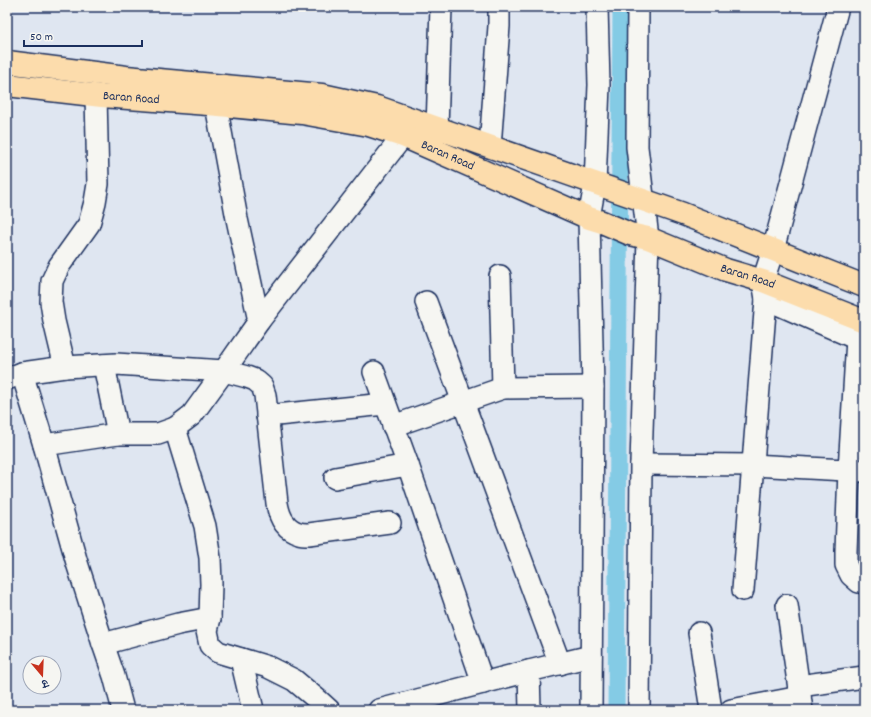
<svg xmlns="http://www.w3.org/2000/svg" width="871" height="717" font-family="Dekko,'Playpen Sans Deva',sans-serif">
  <rect width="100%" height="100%" fill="#dfe6f1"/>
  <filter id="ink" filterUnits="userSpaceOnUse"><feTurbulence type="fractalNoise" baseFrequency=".025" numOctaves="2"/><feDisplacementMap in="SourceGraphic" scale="8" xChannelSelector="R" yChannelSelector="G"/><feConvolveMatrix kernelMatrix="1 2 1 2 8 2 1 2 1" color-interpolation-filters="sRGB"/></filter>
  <g filter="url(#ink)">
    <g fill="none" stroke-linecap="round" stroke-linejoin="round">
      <!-- canal -->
      <polyline stroke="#84cbe5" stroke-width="17" points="616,710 621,7"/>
      <!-- minor casing -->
      <g stroke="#1b2f5e" stroke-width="24">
        <g id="minor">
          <polyline points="638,7 637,147 648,238 641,464 639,710"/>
          <path d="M96,95L98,184L95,202L89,224L59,266L52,281L51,302L54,321L65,367L116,364L224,371L247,377L255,380L262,386L265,395L277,503C279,516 284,529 299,533C302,534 305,534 309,534L390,523"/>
          <polyline points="216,105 237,219 259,321"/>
          <polyline points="437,128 441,7"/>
          <polyline points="490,147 499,26 499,7"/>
          <polyline points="500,276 503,388"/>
          <polyline points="766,299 864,342"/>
          <polyline points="426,302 560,664"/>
          <polyline points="857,339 849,470 846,551 846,565 851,575 859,582 864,583"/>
          <polyline points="104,365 118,434"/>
          <polyline points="374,372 408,465 483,683"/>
          <polyline points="22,373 44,445 77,563 103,644 114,676 123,710"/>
          <polyline points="7,379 22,373 65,367"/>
          <polyline points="267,416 385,404"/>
          <polyline points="393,426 503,388 593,387"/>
          <polyline points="44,445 118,434 158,434 175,428"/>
          <polyline points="641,464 753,465 864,471"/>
          <polyline points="335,478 408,465"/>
          <polyline points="743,590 766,299 763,281 773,250 838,7"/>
          <polyline points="787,605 802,710"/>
          <polyline points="210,618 211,584 210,558 205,526 175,428 192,415 224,371 259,321 403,136"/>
          <polyline points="699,633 711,710"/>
          <polyline points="103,644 178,624 210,618 207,631 210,645 218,652 268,667 294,680 318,700 329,710"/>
          <polyline points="241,659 253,710"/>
          <polyline points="529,671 530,710"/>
          <polyline points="799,686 864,677"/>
          <polyline points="379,710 529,671 591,656"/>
          <polyline points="591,710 593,387 589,218 595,184 599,85 597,7"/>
          <polyline points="731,710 800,697"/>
        </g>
      </g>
      <!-- major casing -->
      <g stroke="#1b2f5e" stroke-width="25">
        <g id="major">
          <polyline points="7,62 126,77 322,95 377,107 683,214 864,286"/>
          <path id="s1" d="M7,85L102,96L208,104L302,113L369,125L403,136L589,218L602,222L630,234L648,238L726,270L763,281L864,321"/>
        </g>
      </g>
      <!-- minor -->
      <use href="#minor" stroke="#f6f6f2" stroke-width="21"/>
      <!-- major -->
      <use href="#major" stroke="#fcdcac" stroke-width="22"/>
    </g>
  </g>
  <g text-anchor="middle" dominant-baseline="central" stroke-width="3" stroke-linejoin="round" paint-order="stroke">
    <!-- street labels -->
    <g font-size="13" fill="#1b2f5e" stroke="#f6f6f2">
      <text stroke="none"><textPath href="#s1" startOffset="125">Baran Road</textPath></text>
      <text stroke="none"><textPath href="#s1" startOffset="449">Baran Road</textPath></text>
      <text stroke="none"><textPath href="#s1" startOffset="773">Baran Road</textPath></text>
    </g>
  </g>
  <!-- margin -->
  <rect width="871" height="717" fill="none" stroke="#f6f6f2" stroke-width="24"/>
  <rect x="12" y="12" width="847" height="693" fill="none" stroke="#1b2f5e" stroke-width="1.5" filter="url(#ink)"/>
  <!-- north arrow -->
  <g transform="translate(42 675) rotate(161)"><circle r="19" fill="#f6f6f2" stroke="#9ea6b7"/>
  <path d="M0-3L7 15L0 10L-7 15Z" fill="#c8321e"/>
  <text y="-6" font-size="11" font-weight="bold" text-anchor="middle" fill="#1b2f5e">उ</text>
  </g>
  <!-- scale -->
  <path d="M24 40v6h118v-6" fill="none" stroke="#1b2f5e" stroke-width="2"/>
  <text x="30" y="40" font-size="12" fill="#1b2f5e" stroke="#f6f6f2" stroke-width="3" paint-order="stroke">50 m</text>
</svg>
